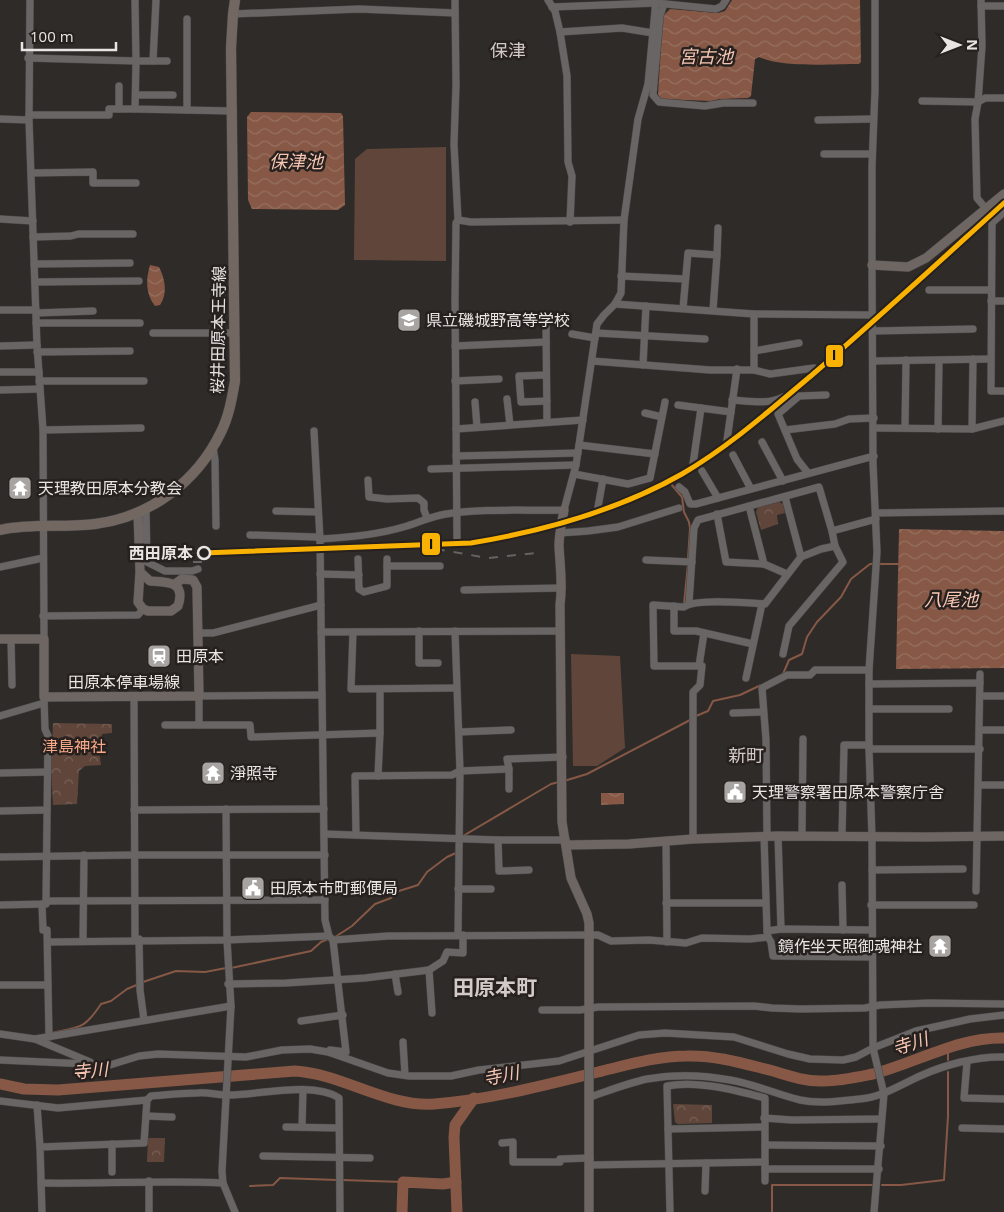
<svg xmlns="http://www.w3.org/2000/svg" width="1004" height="1212" font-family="'Open Sans','Noto Sans JP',sans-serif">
  <defs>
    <pattern id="park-crowns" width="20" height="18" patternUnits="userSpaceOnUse" patternTransform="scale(1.25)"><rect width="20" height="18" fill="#60463a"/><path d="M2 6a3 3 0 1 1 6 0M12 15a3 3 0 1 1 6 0" fill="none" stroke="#776156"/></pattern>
    <pattern id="water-waves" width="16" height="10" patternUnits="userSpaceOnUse" patternTransform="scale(1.25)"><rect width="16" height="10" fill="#865845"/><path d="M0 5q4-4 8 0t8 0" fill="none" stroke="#977060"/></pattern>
  </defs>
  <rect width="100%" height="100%" fill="#2e2b29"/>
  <!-- grass -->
  <g fill="#60463a">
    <polygon points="446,147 446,261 354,260 355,159 367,149"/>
    <polygon points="571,654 620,656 625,748 597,766 573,766"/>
  </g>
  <!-- park -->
  <g fill="url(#park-crowns)">
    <polygon points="779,502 783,504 785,513 777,515 778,524 761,530 756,512 758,507"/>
    <polygon points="53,723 112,724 112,733 102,734 101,743 98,744 101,765 85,766 79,771 77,804 53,805 51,768"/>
    <polygon points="673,1104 712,1105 712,1123 678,1124 675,1122"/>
    <polygon points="148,1138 165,1138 164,1162 147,1162"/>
  </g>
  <!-- water -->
  <g fill="url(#water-waves)">
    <path d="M732,0H860L861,62L859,64C832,64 782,68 759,57L755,59L751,96L748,98L720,99L711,101L661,99L658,94L663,16L670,9L718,13L725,11Z"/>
    <polygon points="251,112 341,113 343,116 345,205 338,210 252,209 248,200 247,117"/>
    <path d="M150,265L159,267C165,279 168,293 160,305L155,306C145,294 146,278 150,265Z"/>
    <polygon points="899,529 1004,531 1004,668 896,669"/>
    <polygon points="601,793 624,793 624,804 601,805"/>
  </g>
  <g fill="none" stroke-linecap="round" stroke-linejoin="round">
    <!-- stream -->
    <g stroke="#865845" stroke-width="2">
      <polyline points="671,484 682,497 684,512 689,522 690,528 688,559"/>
      <polyline points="878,564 900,564"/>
      <polyline points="684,604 688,564"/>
      <polyline points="783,674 789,660 802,654 807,637 817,622 841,597 851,579 870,564 873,564"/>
      <polyline points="696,716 708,711 713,701 740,695 761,685"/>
      <polyline points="564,781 587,774 692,719"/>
      <polyline points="463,836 551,784 559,782"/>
      <polyline points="335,937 352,926 375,904 391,898 399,891 418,885 427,872 447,857 456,853"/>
      <polyline points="231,968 311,951 321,942 328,939"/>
      <polyline points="143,982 176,971 205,972 226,968"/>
      <path d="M51,1033C79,1027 84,1030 101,1004L111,1001L127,989L139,984"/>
      <polyline points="948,1060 948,1048"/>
      <polyline points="342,1180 403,1182"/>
      <polyline points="882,1185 901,1185 944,1180 948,1116 948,1072"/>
      <polyline points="250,1186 273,1185 280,1178 337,1180"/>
      <polyline points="772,1212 772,1185 872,1185"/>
    </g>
    <!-- river -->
    <g stroke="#865845" stroke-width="11">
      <path d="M0,1084L24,1089L58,1090L295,1071C343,1074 386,1107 434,1104C489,1100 545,1085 598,1072C627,1065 657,1056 687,1056C716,1055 745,1064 773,1071C789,1076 807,1082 824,1081C840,1081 858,1077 873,1074C916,1063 958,1037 1004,1038"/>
      <polyline points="402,1212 403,1182 443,1184 456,1182"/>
      <polyline points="457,1212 454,1137 455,1125 474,1098"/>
    </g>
    <!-- street casing -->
    <g stroke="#484645" stroke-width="8">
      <g id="street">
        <polyline points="30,0 29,120 37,345 43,430 44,639"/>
        <polyline points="135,0 136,61 167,61"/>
        <polyline points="455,0 456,85 454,144 458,220 456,223 455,299 457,541"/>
        <polyline points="548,0 555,11 560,32 567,76 568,162 572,176 570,222"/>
        <polyline points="981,0 982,46 978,102 975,119 977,198 987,210"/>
        <polyline points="664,4 660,16 653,95 659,102 705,106 723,103 753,103"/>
        <polyline points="981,6 1004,6"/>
        <polyline points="552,7 656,3 716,9 722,6 726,0"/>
        <polyline points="233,14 359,9 455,13"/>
        <polyline points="187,19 187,110"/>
        <polyline points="560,32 622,28 653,33"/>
        <polyline points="28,58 136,61 135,109 233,111"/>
        <polyline points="153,61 156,0"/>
        <polyline points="136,95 173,95"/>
        <polyline points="922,101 978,102 985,98 1004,98"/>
        <polyline points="119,109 119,86"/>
        <polyline points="29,115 109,115 109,109 135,109"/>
        <polyline points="0,119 29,120"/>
        <polyline points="818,120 873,119"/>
        <polyline points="824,154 872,154"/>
        <polyline points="31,173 93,172 93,183 136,183"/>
        <polyline points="1004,212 992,223 991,391 1004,391"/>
        <polyline points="0,219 33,221"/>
        <polyline points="458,220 471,222 624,220"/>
        <polyline points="33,237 71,236 78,234 133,234"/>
        <polyline points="717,255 718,228"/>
        <polyline points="34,264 130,263"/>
        <polyline points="621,276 685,279"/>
        <polyline points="35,282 139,281"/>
        <polyline points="929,290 991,290"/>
        <polyline points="991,301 1004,301"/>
        <polyline points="615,304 754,314 873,315"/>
        <polyline points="683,308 688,253 717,255 713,310"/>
        <polyline points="0,310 36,310"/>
        <polyline points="36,313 93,311"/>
        <polyline points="754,314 754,370"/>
        <polyline points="36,323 140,323"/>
        <polyline points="546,324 547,422"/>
        <polyline points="873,331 973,329"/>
        <polyline points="153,333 235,333"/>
        <polyline points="596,333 705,339"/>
        <polyline points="572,334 595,338"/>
        <polyline points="0,346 37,345"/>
        <polyline points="455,346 546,342"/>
        <polyline points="754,351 799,343"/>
        <polyline points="37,352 130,351"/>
        <polyline points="592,361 710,370 754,370 770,374 814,368"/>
        <polyline points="873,361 990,359"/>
        <polyline points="643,365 646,306"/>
        <polyline points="0,372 39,372"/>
        <polyline points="546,375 519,376 521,402 547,401"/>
        <polyline points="39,381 144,381"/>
        <polyline points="455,381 499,379"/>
        <polyline points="0,390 40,389"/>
        <polyline points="507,399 510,425"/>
        <path d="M732,400C748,401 768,405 783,397"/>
        <polyline points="475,402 477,427"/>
        <polyline points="678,405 731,412"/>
        <polyline points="645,413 662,417"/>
        <polyline points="874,428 972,429 1004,421"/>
        <polyline points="905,428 906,360"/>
        <polyline points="456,429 583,420"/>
        <polyline points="938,429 939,360"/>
        <polyline points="972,429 973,359"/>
        <polyline points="43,430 141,428"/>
        <polyline points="785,430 835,424 849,419 874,418"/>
        <polyline points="314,431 320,539 325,920 329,936 333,940 346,1052 330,1050"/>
        <polyline points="727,440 737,369"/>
        <polyline points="762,442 783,481"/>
        <polyline points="579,445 655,454"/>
        <polyline points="213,447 215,460 216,526"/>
        <polyline points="733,455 751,489"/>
        <polyline points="456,456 578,453"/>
        <polyline points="693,464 701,408"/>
        <polyline points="431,469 576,465"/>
        <polyline points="702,471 718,498"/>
        <polyline points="808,473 797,459 778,414 799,396 826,395"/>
        <polyline points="574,474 628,484 650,478 665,402"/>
        <polyline points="368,480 369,497 387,499 418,498 424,503 424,510 427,518"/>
        <polyline points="679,487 685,492 690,504 696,504 874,456"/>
        <polyline points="785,497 801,557"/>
        <polyline points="749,506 764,564 787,574"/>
        <polyline points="598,507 603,479"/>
        <polyline points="146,509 147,562 165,571 192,571 198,569"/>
        <polyline points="276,511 318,512"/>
        <polyline points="876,513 1004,511"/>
        <polyline points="717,514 726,562 764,564"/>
        <polyline points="560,533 588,531 618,527 679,508"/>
        <path d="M250,535L316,537L320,539C350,537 377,535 407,526C420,522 432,516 446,514C485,508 525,511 564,510L576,465L597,324L604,315L615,304L621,293L624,220L638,119L648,84L656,0"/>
        <polyline points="358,559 359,589 364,592 387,586 387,559"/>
        <polyline points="646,560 692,562"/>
        <polyline points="387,566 440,566"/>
        <polyline points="0,567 43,558"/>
        <polyline points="320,574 359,575"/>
        <polyline points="464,590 562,588"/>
        <polyline points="689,603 694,528 698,520 819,487 832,531"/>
        <polyline points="674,606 674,631 696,631 753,644"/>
        <polyline points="43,616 138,615 143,609"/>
        <polyline points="419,631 419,663 438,663"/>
        <polyline points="455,631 460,771 458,935"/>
        <polyline points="321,632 560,631"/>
        <polyline points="353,632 351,689 456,688"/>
        <polyline points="199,633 213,633 321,605"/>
        <polyline points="11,639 12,685"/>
        <polyline points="783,654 789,626 843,562 835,546"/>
        <polyline points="699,666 704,633"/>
        <polyline points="746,678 762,604"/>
        <polyline points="869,684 980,683"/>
        <polyline points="322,695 199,696 199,725 250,725 251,737 380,733 378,776"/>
        <polyline points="134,696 135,939"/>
        <polyline points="980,696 1004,696"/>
        <polyline points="44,697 45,729 48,736 46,901"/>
        <polyline points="869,709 949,709"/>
        <polyline points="733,713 763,712"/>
        <polyline points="0,716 44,703"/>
        <polyline points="165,725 199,725"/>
        <polyline points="980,730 1004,730"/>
        <polyline points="459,732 511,730"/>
        <polyline points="380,733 380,689"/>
        <polyline points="869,749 980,749"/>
        <polyline points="509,769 509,789"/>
        <polyline points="0,773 48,772"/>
        <polyline points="979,785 1004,785"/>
        <polyline points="226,809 227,940 231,1006 222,1171 223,1183 235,1212"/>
        <polyline points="134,810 324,809"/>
        <polyline points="0,811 47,810"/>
        <polyline points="324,834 498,840 566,840"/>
        <polyline points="356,835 355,776 452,775 460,771 509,769 507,759 563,757"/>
        <polyline points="802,835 803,739"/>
        <polyline points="764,836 767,931"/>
        <polyline points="767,836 766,740 762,688 787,675 810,675 815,670 869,670"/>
        <polyline points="778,836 781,929"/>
        <polyline points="842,836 844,745 869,745"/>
        <path d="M693,839V692L700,685L702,666H654L653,605L684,607C696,598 749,603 765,604L801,557L821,549L835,546L832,531L876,519"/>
        <polyline points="498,840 499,871 529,870"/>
        <polyline points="666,841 667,942"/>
        <polyline points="0,857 134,855 325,855"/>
        <polyline points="872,870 963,869"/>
        <polyline points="842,885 843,930"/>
        <polyline points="458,889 491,889"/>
        <polyline points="976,891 980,674"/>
        <polyline points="666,903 765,903"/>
        <polyline points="0,905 46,904 46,901 325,900"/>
        <polyline points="871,905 974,905"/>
        <polyline points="768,937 771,942 773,956 872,957"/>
        <polyline points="139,939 140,990 144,1020"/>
        <polyline points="83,940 84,855"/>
        <polyline points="333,940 388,936 589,935 598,935 611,941 649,940 686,943 702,938 750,939 768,937 767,931 781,929 872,930"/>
        <polyline points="48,942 227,940 329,936"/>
        <polyline points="429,970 432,1013"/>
        <polyline points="395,974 398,992"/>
        <polyline points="228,984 286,983 365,978 429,970 443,961 447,952 463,953 463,935"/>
        <polyline points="0,985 48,985 47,930 43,930 42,904"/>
        <polyline points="48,985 49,1037"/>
        <polyline points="542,1010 580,1010 598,1007 754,1006 772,1008 801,1009 865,1008 880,1005 929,1003 1004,1004"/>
        <polyline points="301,1021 343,1015"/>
        <polyline points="0,1034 35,1039 90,1062"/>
        <polyline points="35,1039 231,1006"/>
        <polyline points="403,1042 405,1075"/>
        <polyline points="0,1060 110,1065 139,1056 158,1054 246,1057 282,1050 310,1049 328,1052 388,1073 409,1076 451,1076 479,1070 559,1061 639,1035 665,1033 734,1037 788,1054 810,1059 843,1060 856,1057 873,1048 916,1031 970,1019 1004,1015"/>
        <polyline points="967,1062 964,1098 1004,1099"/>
        <path d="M590,1097C608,1091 628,1083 647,1079C675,1074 703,1075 730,1080C754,1084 776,1094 800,1100C819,1104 840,1101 860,1099C882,1097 900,1085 920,1076C944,1065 977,1056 1004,1057"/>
        <path d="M147,1100L151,1096C166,1095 182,1093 197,1093C208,1092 218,1095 228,1095C259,1095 313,1081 339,1098L340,1212"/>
        <polyline points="0,1101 58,1108 147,1100 144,1143 40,1147 42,1212"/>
        <polyline points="37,1105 40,1147"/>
        <polyline points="146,1116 172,1117"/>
        <polyline points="764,1118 792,1120 881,1119"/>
        <polyline points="286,1127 339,1128"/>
        <polyline points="302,1127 303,1090"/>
        <polyline points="962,1128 1004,1129"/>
        <polyline points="668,1129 764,1127"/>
        <polyline points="502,1143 513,1142 513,1162 560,1162 560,1159 590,1158"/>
        <polyline points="112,1144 112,1172"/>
        <polyline points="765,1145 881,1146"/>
        <polyline points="263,1156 370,1158"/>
        <polyline points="590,1165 765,1162"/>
        <polyline points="765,1169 879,1169"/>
        <polyline points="149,1181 149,1212"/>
        <path d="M41,1183C102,1184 162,1180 223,1183"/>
        <polyline points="705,1191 706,1163"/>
        <path d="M670,1212L667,1086C697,1080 735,1090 765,1098V1181"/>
        <polyline points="874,1212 884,1094 873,1048 872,837 869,749 869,670 877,552 873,463 872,265 872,166 875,90 875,0"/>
      </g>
    </g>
    <!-- secondary casing -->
    <g stroke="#484645" stroke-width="10">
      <g id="secondary">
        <polyline points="872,265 908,267 926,258 1004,194"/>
        <path d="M564,510C562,522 559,533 559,546C560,567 563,583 560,605L562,822L571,878L587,914L589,923V1212"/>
        <path d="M138,513L140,572L138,602L143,609L148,611H171L178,606C186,581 168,582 150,581L140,572"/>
        <polyline points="0,639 44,639 44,697 199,696 197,587 193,580 182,579 175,584"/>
        <polyline points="566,845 629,844 693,839 778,836 926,837 1004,836"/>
      </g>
    </g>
    <!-- primary casing -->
    <g stroke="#484645" stroke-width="11">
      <path id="primary" d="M0,530C31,523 63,528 95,524C150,517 197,482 221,432C229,416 232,398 235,381L231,48L233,14L235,0"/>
    </g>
    <!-- street -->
    <use href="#street" stroke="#686564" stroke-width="7"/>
    <!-- secondary -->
    <use href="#secondary" stroke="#6e6663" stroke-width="9"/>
    <!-- primary -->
    <use href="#primary" stroke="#736762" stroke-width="10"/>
    <!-- rail -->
    <g stroke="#656261" stroke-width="2" stroke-dasharray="9 9" stroke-linecap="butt">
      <polyline points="418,546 488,558 536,553"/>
      <polyline points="148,555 203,553"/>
      <polyline points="193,562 204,562"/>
    </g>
    <!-- rail-1 casing -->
    <g stroke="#26201e" stroke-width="9">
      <path id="rail-1" d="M203,553L471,543C544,531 617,511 682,474C730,446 770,410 812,375C877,319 940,261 1004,203"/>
    </g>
    <!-- rail-1 -->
    <use href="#rail-1" stroke="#fab202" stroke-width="5"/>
  </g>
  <!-- icons -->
  <defs>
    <g id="school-square" transform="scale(1.25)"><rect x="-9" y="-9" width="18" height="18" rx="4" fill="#a8a4a2" stroke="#26201e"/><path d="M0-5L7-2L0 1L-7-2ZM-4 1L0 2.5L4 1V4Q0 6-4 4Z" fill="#fff"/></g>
    <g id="temple-square" transform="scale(1.25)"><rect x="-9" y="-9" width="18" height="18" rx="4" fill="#a8a4a2" stroke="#26201e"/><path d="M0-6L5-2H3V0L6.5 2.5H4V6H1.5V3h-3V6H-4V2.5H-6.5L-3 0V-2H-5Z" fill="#fff"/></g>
    <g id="station-square" transform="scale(1.25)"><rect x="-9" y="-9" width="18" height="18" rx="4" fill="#a8a4a2" stroke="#26201e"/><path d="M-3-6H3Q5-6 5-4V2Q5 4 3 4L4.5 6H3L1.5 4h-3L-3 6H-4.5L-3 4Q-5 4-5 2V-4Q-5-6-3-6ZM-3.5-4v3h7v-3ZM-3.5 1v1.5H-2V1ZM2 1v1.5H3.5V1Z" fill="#fff"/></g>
    <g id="civic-square" transform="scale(1.25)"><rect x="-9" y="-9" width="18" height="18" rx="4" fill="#a8a4a2" stroke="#26201e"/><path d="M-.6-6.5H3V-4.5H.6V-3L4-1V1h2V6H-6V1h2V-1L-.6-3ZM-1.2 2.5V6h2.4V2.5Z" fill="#fff"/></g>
  </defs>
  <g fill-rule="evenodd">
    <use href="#school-square" x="409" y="320"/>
    <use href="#temple-square" x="20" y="488"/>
    <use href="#station-square" x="159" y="656"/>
    <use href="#temple-square" x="213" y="773"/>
    <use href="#civic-square" x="735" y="792"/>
    <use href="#civic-square" x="253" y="888"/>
    <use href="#temple-square" x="940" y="946"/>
  </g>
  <!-- markers -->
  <circle fill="#26201e" stroke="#e9e5e3" stroke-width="2.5" cx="204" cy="553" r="6"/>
  <g text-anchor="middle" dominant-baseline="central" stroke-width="5" stroke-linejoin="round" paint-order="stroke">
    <!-- poi labels -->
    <g font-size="16" fill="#e9e5e3" stroke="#26201e" text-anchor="start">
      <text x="426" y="320">県立磯城野高等学校</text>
      <text x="38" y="488">天理教田原本分教会</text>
      <text x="176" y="656">田原本</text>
      <text x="230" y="773">淨照寺</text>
      <text x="752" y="792">天理警察署田原本警察庁舎</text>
      <text x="270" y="888">田原本市町郵便局</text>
      <text x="922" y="946" text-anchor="end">鏡作坐天照御魂神社</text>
    </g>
    <!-- street labels -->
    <g font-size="16" fill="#e9e5e3" stroke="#26201e">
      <text transform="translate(218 330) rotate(-89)">桜井田原本王寺線</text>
      <text x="124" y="682">田原本停車場線</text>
    </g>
    <!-- stop labels -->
    <g font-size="16" font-weight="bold" fill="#e9e5e3" stroke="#26201e" text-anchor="end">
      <text x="193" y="553">西田原本</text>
    </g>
    <!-- park labels -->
    <g font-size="16" fill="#f7a888" stroke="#26201e">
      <text x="74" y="746">津島神社</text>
    </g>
    <!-- neighbourhood labels -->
    <g font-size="18" fill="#d2cac7" stroke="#26201e">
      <text x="508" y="50">保津</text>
      <text x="746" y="755">新町</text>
    </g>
    <!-- water labels -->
    <g font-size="18" font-style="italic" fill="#f7c6b3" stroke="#26201e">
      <text x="706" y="56">宮古池</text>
      <text x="296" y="161">保津池</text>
      <text x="951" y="599">八尾池</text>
      <text transform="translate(910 1043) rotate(-18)">寺川</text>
      <text transform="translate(90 1070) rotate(-5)">寺川</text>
      <text transform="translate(501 1075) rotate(-11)">寺川</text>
    </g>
    <!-- district labels -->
    <g font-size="21" font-weight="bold" fill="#d2cac7" stroke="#26201e">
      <text x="495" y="987">田原本町</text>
    </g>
  </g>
  <g stroke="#26201e" stroke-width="2">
    <rect x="825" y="344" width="19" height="24" rx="5" fill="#fab202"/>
    <rect x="421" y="532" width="20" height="24" rx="5" fill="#fab202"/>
  </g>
  <g font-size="14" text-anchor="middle" font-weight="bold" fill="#111">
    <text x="834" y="360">I</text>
    <text x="431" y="549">I</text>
  </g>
  <!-- north arrow -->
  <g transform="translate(959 45) rotate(90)" stroke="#26201e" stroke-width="4" paint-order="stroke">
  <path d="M0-4L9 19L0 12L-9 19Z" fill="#e9e5e3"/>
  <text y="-8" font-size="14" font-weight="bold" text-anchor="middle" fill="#e9e5e3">N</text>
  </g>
  <!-- scale -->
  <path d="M22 42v8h94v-8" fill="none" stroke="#e9e5e3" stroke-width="2.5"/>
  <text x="30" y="42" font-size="15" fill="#e9e5e3" stroke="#26201e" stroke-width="4" paint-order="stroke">100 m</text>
</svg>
